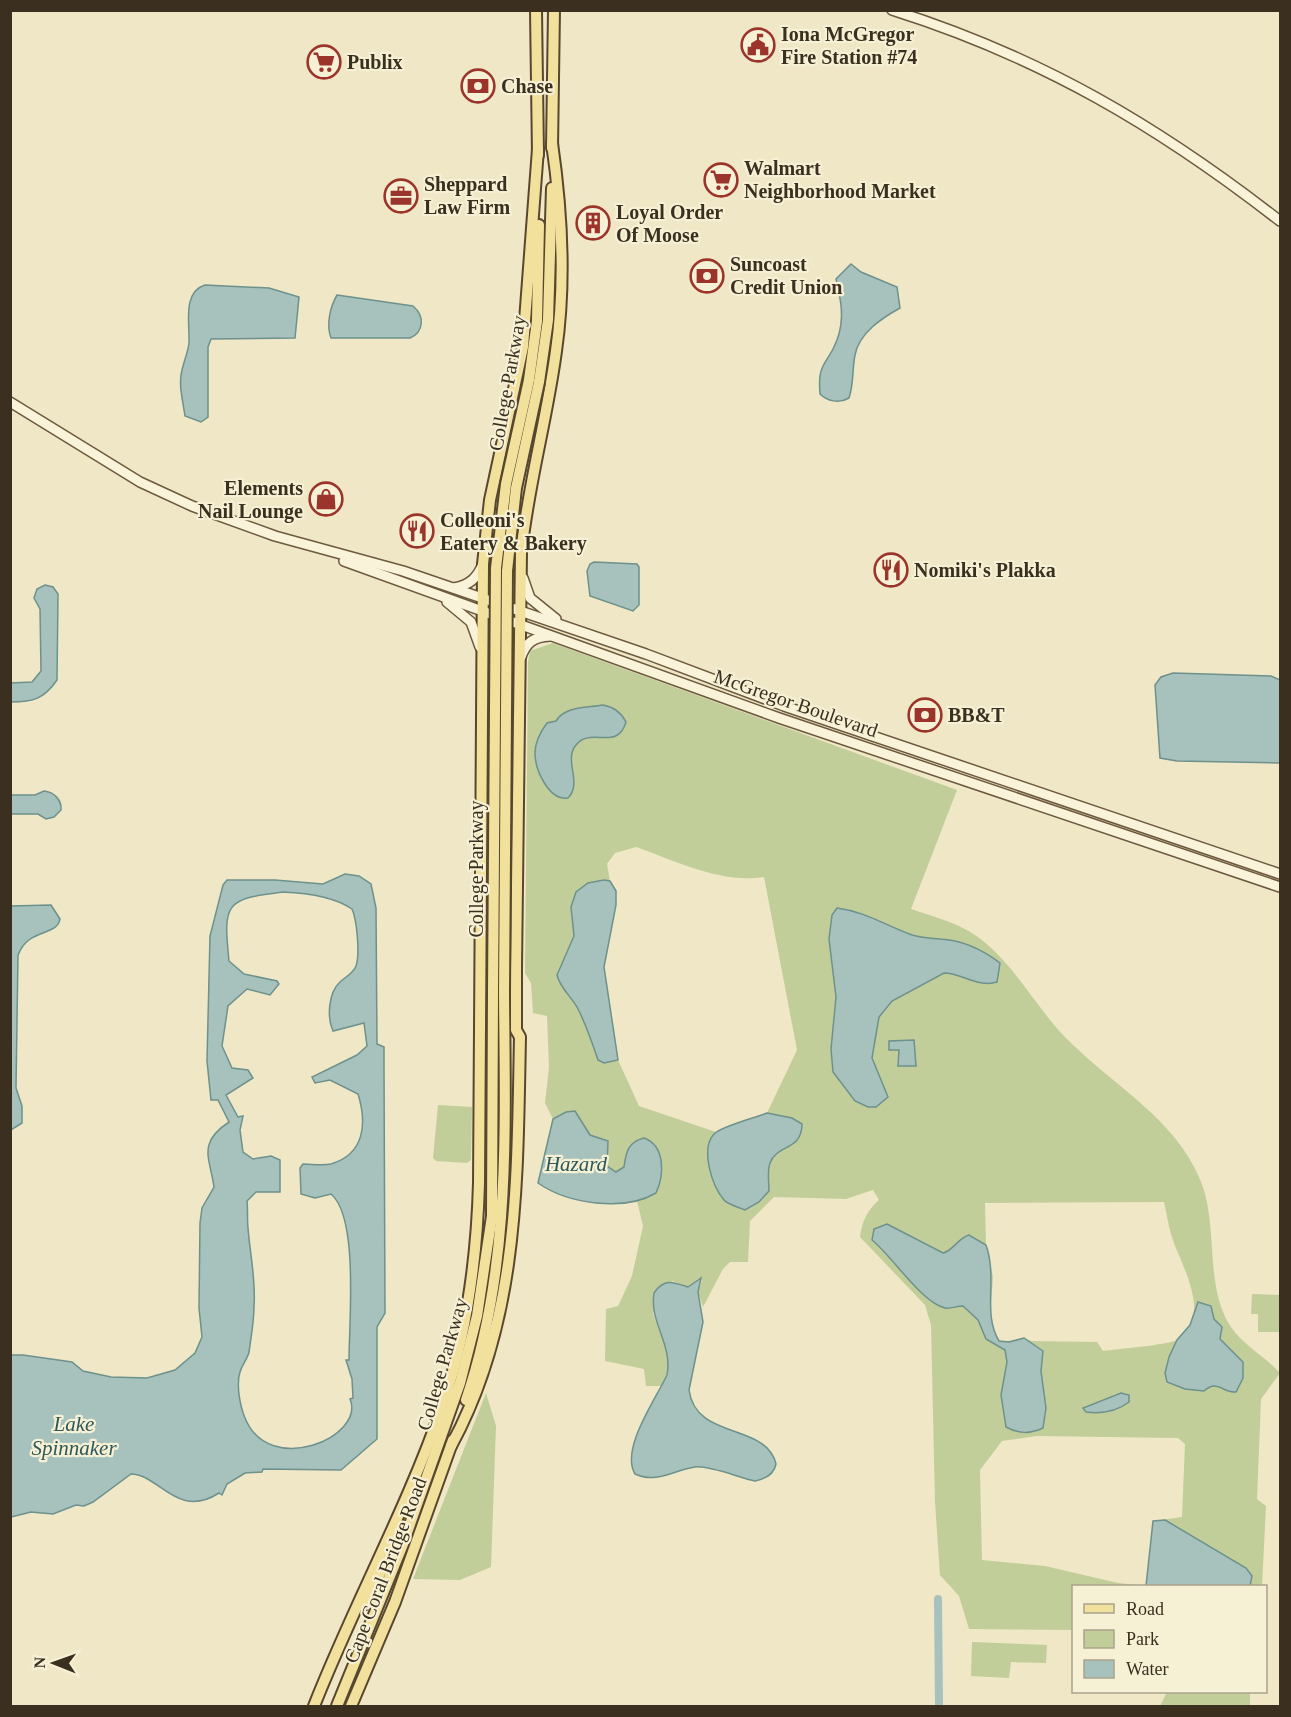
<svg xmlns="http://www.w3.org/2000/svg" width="1291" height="1717" font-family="Georgia,serif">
  <rect width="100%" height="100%" fill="#efe7c5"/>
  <!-- green -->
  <g fill="#c2ce99" fill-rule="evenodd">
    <path d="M553,643L957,790L911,909C935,917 958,923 978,937C1017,966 1037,1011 1071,1043C1116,1087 1173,1118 1199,1177C1220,1223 1203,1285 1231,1327C1245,1347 1265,1356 1280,1373L1261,1399L1257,1499L1266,1506L1262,1586H1074L1073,1630L969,1629L959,1596L940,1575L935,1502L931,1325L925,1305L860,1237C862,1222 867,1210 879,1200L873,1190L846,1199L774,1197L750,1221L748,1262H730L723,1269L703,1307L698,1292L702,1280L699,1278L688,1287L672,1281L653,1313C661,1342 677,1354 662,1386H646L644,1369L605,1361L606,1309L618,1306L632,1276L643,1226L637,1201C605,1205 565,1203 538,1183L553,1119L545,1103L549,1067L547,1016L533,1013L531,983L525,973L528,662L530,651ZM636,847C676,861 721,884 764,877L797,1050L767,1113L716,1132L639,1106L618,1060L604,967L616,905V891L610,881L607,864L615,853ZM1164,1202C1167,1215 1169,1230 1174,1243C1183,1267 1213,1321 1177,1340C1168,1345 1116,1349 1103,1351L1097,1342L1032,1341C1021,1337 1011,1342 999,1341L993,1330L990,1317L993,1277L986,1245L985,1203ZM1037,1436L1178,1438L1185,1444L1182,1517L1153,1521L1150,1567L1146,1586L1118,1583L1045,1566L982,1560L980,1470L1002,1441Z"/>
    <polygon points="438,1105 472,1107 471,1160 467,1163 436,1161 433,1158"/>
    <polygon points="1252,1294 1280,1295 1280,1332 1258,1332 1258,1314 1251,1314"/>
    <polygon points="486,1393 496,1426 491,1567 460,1580 413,1579"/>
    <polygon points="972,1642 1047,1645 1046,1663 1011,1662 1009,1678 971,1676"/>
    <polygon points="1167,1692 1250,1692 1250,1706 1160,1706"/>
  </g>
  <!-- water -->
  <g fill="#a7c2bd" stroke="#6d918c" stroke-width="1.5" fill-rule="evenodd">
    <path d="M851,264L861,272L897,287L900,308C882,318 859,333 855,355C852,370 854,383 849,398C839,404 827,401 820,394C817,361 828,365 837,340C845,319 841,300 836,279Z"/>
    <path d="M205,285L269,288L299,297L295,338L211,339L208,347V417L201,422L185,416C183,401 178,384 182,370C184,361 188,352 189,343C190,325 182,292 205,285Z"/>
    <path d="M337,295L413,306C425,316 424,332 410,338H331C326,325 330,307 337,295Z"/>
    <polygon points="594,562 637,564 639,567 639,605 633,611 590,596 587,571 590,564"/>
    <path d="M45,585L53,587L58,594L57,680C44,699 33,702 11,702V683L32,682L41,671L40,609L34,598L37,589Z"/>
    <polygon points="1173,673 1271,676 1280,680 1280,763 1177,761 1160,758 1155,685 1161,677"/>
    <path d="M603,705C614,707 621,712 626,722C617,752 591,726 576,745C563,760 583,783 568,798C549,801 535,770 535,753C535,743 541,731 547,723L556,721C565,706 586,708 603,705Z"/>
    <path d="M44,791C54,792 62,800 61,810L54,817L46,819L38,814H11V795H35Z"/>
    <path d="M345,874L359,876L371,884L376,908L377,1044L384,1047V1066L385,1313L377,1327V1439L341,1470L263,1469L262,1472L245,1473L227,1484L222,1495L219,1493C177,1520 159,1474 131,1474L93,1502L84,1506L76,1505L53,1514L31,1512L11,1517V1355H23L72,1362L83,1371L111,1377L147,1378L175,1370L195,1353L202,1337L199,1308L200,1223L202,1208L214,1187C210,1158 197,1143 229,1122L218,1100H211L207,1061L210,936L223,885L227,880H275L323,884ZM283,892C306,893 333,896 352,909C357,920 360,954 356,966C353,974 345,977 340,982C328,993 327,1018 333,1031L364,1023L367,1046L357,1055L312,1077L315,1083L330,1080L358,1094C367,1123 365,1154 331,1164C323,1166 311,1164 303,1164L300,1168L301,1194L315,1198L331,1194C359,1217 349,1324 349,1360H346L352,1379L353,1398L350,1399C366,1437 269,1478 245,1418C240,1406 236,1385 240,1372C242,1365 247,1360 249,1352C251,1338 254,1320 254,1306C256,1280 250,1254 248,1228C247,1219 248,1210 247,1201L256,1192H280V1160L271,1156L253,1159L243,1152L240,1130L243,1116L238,1117L226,1095L253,1078L248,1070L232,1068L222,1046L228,1006L247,989L270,995L279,984L277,981L244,974L229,961C223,903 225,899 283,892Z"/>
    <path d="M604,880L610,881L616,891V905L604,967L618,1060L604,1063L598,1060C592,1042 586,1024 577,1007C571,997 559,986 557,975L574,936L571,907L576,892L588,883Z"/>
    <path d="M51,905L60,919C57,937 29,927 18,955L16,1088L22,1106V1123L11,1130V906Z"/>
    <path d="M837,908C867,912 884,925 912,935C922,938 930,938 940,939C962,940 983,950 1000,963L997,982C978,988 962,973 944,973L892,1001L879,1017L872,1058L888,1097L876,1107H868L855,1101L833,1072L831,1049L836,997L829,939L832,915Z"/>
    <polygon points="914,1040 916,1066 898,1066 899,1050 889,1050 889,1041"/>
    <path d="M575,1111L590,1135L608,1141L607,1166L616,1172L624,1167C626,1152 628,1142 644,1138C666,1146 664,1176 656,1193C624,1212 568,1204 538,1183L553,1119L566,1112Z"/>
    <path d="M767,1113L792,1118L802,1124C802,1151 777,1144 770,1163C767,1171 769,1183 769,1191L759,1202L745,1210C739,1207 728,1205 724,1200C712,1186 700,1149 714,1134C722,1126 755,1118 767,1113Z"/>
    <path d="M887,1224L943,1253C953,1251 958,1238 969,1235L986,1245C998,1279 982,1313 999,1341L1009,1342L1024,1338L1043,1351L1041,1371L1046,1408L1043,1428C1030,1434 1019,1434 1006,1427L1001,1395L1007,1362L1005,1350L986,1339L978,1320L963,1306C957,1306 950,1309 945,1308C921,1302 893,1257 872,1240L874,1229Z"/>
    <path d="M701,1278L698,1292L703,1322L689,1390C696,1441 766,1422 776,1464C774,1475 765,1479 755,1481C740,1478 709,1465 695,1467C674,1470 656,1484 635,1474C620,1449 656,1399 667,1375C673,1344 649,1323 654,1293C664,1278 673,1282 688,1287Z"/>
    <path d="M1198,1302L1211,1306L1214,1319L1222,1327L1220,1339L1243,1362V1378L1236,1392C1222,1393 1218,1379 1204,1391L1185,1389L1167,1382L1165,1373L1169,1357L1177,1340L1190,1325Z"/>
    <path d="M1121,1393L1129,1395V1402C1116,1412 1102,1414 1086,1412L1083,1408Z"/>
    <polygon points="1165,1520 1246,1568 1252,1576 1250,1586 1146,1586 1153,1521"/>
  </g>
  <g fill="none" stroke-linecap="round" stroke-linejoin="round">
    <!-- canal -->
    <polyline stroke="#a7c2bd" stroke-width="8" points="938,1599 939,1706"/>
    <!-- secondary casing -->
    <g stroke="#6d5a3e" stroke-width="12">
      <g id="secondary">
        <path d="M892,10C1041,57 1158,126 1280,221"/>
        <polyline points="10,402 140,482 192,506 275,536 403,571 482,598 646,654 784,706 1280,874"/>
        <polyline points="344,561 779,718 1280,887"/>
        <polyline points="523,578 530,598 556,619"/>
        <path d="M454,588C470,585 477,578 483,564"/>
        <polyline points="447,602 471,622 480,647"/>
        <path d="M521,657C526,642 534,637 550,636"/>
      </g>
    </g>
    <!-- primary casing -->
    <g stroke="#58472f" stroke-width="14">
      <g id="primary">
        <polyline points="536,10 538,155"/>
        <polyline points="552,148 554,10"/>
        <polyline points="529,380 537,321 539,225"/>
        <polyline points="539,382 548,320 552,188"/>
        <path d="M466,1400C511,1269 505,1130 504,993"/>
        <path d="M451,1446C520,1319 517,1178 520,1037L516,1030V968L521,553C528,485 547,419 556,351C566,282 562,212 552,143"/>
        <polyline points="365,1604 398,1537"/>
        <path d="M314,1706C354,1604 408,1507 443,1404C467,1333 477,1257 479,1183L483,564L490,500L523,347L538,149"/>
        <polyline points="337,1706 403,1544 460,1383 477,1316 492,1216 493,993"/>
        <polyline points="351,1706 395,1602 453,1440"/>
      </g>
    </g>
    <!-- secondary -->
    <use href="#secondary" stroke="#f9f3d9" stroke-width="9"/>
    <!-- primary -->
    <use href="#primary" stroke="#f2e09d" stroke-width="10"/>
    <!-- primary-bridge casing -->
    <g stroke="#58472f" stroke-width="14" stroke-linecap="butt">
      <g id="primary-bridge">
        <polyline points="493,993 496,568 506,484 529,380"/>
        <polyline points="504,993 507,571 516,488 539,382"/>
      </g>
    </g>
    <!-- primary-bridge -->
    <use href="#primary-bridge" stroke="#f2e09d" stroke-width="10"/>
  </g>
  <!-- icons -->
  <defs>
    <g id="civic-ring" transform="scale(1.725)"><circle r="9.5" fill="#f6f0d5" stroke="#9b342a" stroke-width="1.5"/><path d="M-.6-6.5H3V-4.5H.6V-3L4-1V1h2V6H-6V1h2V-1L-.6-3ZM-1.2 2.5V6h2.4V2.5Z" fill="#9b342a"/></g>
    <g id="supermarket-ring" transform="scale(1.725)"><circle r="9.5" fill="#f6f0d5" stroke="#9b342a" stroke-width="1.5"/><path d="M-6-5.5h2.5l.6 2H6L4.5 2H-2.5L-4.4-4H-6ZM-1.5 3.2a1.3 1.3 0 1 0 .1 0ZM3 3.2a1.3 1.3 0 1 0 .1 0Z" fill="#9b342a"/></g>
    <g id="bank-ring" transform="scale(1.725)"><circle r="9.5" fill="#f6f0d5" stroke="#9b342a" stroke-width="1.5"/><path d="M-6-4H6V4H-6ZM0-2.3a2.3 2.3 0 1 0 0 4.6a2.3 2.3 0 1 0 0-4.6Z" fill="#9b342a"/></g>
    <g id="office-ring" transform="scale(1.725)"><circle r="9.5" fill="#f6f0d5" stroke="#9b342a" stroke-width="1.5"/><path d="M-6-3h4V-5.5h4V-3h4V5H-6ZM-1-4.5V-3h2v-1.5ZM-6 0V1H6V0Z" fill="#9b342a"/></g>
    <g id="building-ring" transform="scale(1.725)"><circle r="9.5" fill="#f6f0d5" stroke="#9b342a" stroke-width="1.5"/><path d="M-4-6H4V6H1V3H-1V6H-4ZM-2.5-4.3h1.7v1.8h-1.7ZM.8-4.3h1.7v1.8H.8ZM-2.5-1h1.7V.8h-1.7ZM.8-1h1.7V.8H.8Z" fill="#9b342a"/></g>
    <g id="shop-ring" transform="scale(1.725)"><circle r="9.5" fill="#f6f0d5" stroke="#9b342a" stroke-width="1.5"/><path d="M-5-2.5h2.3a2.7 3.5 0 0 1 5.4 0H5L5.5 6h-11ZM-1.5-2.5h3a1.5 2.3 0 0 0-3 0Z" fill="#9b342a"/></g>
    <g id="restaurant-ring" transform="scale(1.725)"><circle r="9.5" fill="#f6f0d5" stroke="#9b342a" stroke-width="1.5"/><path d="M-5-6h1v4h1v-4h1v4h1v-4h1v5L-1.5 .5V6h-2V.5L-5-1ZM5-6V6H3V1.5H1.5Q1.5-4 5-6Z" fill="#9b342a"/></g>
  </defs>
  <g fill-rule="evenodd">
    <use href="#civic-ring" x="758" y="45"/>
    <use href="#supermarket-ring" x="324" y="62"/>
    <use href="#bank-ring" x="478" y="86"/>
    <use href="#supermarket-ring" x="721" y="180"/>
    <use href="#office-ring" x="401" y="196"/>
    <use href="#building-ring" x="593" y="223"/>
    <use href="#bank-ring" x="707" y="276"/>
    <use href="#shop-ring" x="326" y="499"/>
    <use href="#restaurant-ring" x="417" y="531"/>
    <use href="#restaurant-ring" x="891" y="570"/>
    <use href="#bank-ring" x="925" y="715"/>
  </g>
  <g text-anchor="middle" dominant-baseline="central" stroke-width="4.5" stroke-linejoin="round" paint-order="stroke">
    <!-- poi labels -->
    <g font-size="20" font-weight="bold" fill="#3b2f1f" stroke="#f6f0d5" text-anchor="start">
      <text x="781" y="34">Iona McGregor<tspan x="781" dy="23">Fire Station #74</tspan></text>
      <text x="347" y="62">Publix</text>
      <text x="501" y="86">Chase</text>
      <text x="744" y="168">Walmart<tspan x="744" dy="23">Neighborhood Market</tspan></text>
      <text x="424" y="184">Sheppard<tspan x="424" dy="23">Law Firm</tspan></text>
      <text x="616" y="212">Loyal Order<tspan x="616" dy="23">Of Moose</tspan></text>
      <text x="730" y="264">Suncoast<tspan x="730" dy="23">Credit Union</tspan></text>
      <text x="303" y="488" text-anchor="end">Elements<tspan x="303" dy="23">Nail Lounge</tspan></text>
      <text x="440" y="520">Colleoni's<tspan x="440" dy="23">Eatery &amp; Bakery</tspan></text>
      <text x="914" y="570">Nomiki's Plakka</text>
      <text x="948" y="715">BB&amp;T</text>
    </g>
    <!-- street labels -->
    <g font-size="20" fill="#3b2f1f" stroke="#f6f0d5">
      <text transform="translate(507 383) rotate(-80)">College Parkway</text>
      <text transform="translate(796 703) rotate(19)">McGregor Boulevard</text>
      <text transform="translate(476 869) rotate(-90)">College Parkway</text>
      <text transform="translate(442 1364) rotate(-74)">College Parkway</text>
      <text transform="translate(385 1570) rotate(-69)">Cape Coral Bridge Road</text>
    </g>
    <!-- water labels -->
    <g font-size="21" font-style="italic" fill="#2e595a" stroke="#f6f0d5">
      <text x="576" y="1164">Hazard</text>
      <text x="74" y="1424">Lake<tspan x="74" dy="24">Spinnaker</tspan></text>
    </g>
  </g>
  <!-- border -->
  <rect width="1291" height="1717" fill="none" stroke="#3b2f1f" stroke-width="24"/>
  <!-- legend -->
  <rect x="1072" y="1585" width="195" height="108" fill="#f6f0d5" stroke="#aba38c" stroke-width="1.5"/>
  <rect x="1084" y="1604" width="30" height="9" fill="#f2e09d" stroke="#aba38c" stroke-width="1.5"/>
  <text x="1126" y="1615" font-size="18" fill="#3b2f1f">Road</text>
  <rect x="1084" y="1630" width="30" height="18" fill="#c2ce99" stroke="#aba38c" stroke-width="1.5"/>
  <text x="1126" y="1645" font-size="18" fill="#3b2f1f">Park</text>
  <rect x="1084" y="1660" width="30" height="18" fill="#a7c2bd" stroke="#aba38c" stroke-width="1.5"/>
  <text x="1126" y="1675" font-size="18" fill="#3b2f1f">Water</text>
  <!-- north arrow -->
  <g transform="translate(54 1663) rotate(271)" stroke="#f6f0d5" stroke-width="4.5" paint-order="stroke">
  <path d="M0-4.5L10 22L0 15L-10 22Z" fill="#3b2f1f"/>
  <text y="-9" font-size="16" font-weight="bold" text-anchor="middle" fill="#3b2f1f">N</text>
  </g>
</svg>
